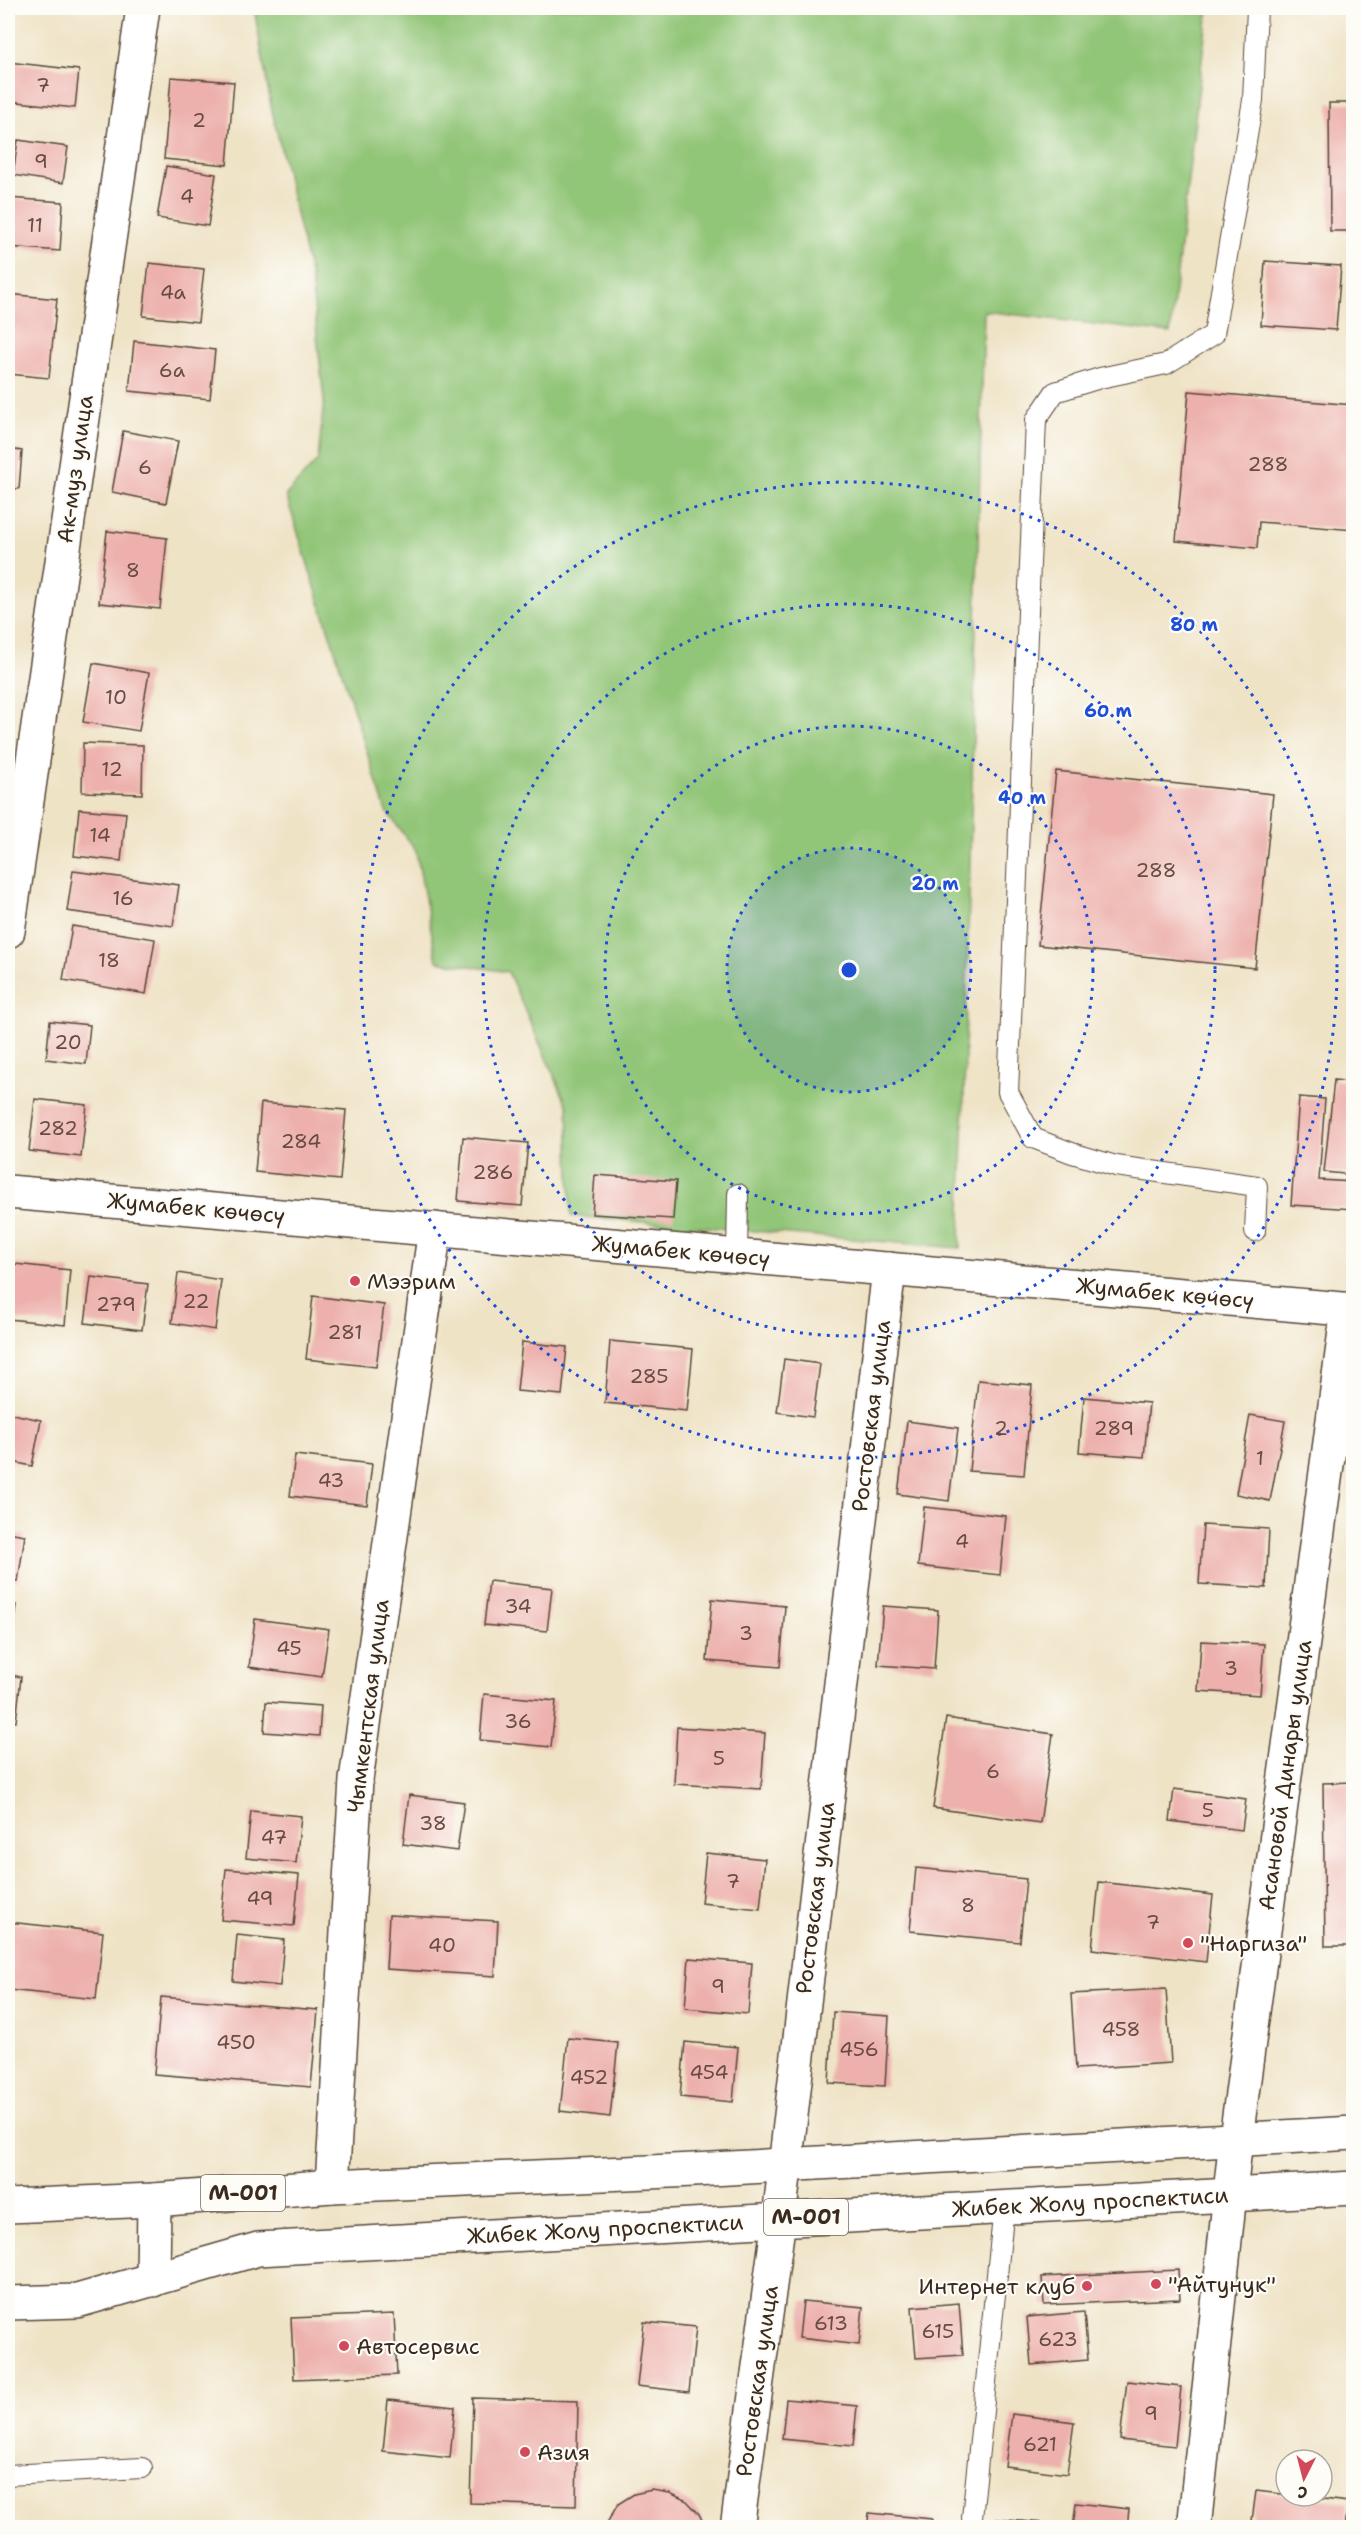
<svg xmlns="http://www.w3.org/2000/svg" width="1361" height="2535" font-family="'Shantell Sans',sans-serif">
  <rect width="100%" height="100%" fill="#fdfcf7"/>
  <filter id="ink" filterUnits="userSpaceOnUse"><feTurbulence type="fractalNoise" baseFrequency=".0167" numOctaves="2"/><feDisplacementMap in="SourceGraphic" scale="12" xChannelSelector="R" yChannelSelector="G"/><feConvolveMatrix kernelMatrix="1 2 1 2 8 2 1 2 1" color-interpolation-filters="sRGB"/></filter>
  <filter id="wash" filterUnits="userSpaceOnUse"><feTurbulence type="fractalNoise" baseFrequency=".008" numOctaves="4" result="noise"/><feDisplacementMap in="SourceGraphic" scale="24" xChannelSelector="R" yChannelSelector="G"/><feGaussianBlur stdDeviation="1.35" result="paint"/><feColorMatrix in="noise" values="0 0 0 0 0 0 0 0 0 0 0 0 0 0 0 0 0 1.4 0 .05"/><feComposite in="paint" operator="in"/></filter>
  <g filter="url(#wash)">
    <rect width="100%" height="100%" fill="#efe3c6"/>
    <!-- green -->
    <polygon fill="#91c577" stroke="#66784a" stroke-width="1.5" points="254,8 1208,8 1170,333 984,311 960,1248 571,1216 568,1107 508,972 437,961 416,851 385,809 286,495 318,460 324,400 311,278 271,106"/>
    <g id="blocks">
      <!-- building -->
      <g fill="#edb0ac">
        <polygon points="8,62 79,70 75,108 8,101"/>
        <polygon points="171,77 234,82 227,165 164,159"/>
        <polygon points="1329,103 1354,103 1354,231 1330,231"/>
        <polygon points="18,140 68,147 63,183 13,175"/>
        <polygon points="166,166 216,174 208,226 157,218"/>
        <polygon points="8,198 63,202 60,251 8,247"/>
        <polygon points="1265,261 1341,266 1336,330 1261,325"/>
        <polygon points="149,263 204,269 198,322 143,316"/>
        <polygon points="8,294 57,299 49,378 8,374"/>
        <polygon points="134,341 215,350 210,399 129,391"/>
        <polygon points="1189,391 1354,405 1354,530 1259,522 1257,548 1176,541"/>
        <polygon points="123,431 178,441 166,503 112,492"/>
        <polygon points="8,449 22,451 19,489 8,488"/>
        <polygon points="107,531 167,538 160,609 99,603"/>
        <polygon points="93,663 149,673 139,731 83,722"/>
        <polygon points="83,743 143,745 142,794 82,792"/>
        <polygon points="1056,771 1273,794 1255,968 1038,945"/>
        <polygon points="79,809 126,813 121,861 74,856"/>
        <polygon points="73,871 179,885 173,926 67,911"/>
        <polygon points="72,926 155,939 146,994 63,980"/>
        <polygon points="50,1021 90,1025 86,1064 46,1059"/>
        <polygon points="1334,1080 1354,1082 1354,1175 1324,1172"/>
        <polygon points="1299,1097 1325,1099 1319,1180 1354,1182 1354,1209 1291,1205"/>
        <polygon points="35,1099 87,1105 81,1157 29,1151"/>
        <polygon points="261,1103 346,1110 340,1180 255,1172"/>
        <polygon points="463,1137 528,1143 522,1206 458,1201"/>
        <polygon points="595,1175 676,1181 673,1219 592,1214"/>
        <polygon points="15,1264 70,1270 65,1325 9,1319"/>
        <polygon points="178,1273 221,1280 215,1330 172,1323"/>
        <polygon points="91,1277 148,1284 142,1330 85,1323"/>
        <polygon points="313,1296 384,1305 376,1367 306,1359"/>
        <polygon points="610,1341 693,1349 687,1411 605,1403"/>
        <polygon points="522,1342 567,1347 562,1395 517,1391"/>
        <polygon points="784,1359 820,1364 813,1417 777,1412"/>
        <polygon points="978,1380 1032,1385 1024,1475 969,1471"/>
        <polygon points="1084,1397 1149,1403 1144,1457 1079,1452"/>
        <polygon points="8,1413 41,1420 32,1466 8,1461"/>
        <polygon points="1250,1415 1285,1421 1270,1501 1236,1494"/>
        <polygon points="907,1421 958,1428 949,1501 898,1494"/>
        <polygon points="295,1455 372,1464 367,1505 290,1496"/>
        <polygon points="924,1507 1006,1516 1000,1575 918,1566"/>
        <polygon points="1203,1525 1269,1529 1266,1588 1199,1584"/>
        <polygon points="8,1532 25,1535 18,1581 8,1579"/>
        <polygon points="489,1581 552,1588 547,1631 484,1625"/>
        <polygon points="712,1599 785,1606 780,1667 707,1661"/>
        <polygon points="8,1604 16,1605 10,1651 8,1651"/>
        <polygon points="883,1606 938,1610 934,1669 878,1665"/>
        <polygon points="255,1619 329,1629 322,1677 249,1667"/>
        <polygon points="1201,1641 1264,1644 1260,1695 1198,1691"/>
        <polygon points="8,1675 21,1677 16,1722 8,1721"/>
        <polygon points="484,1694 556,1701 551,1747 480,1740"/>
        <polygon points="266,1702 321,1706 319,1736 264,1732"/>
        <polygon points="946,1718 1053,1734 1040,1823 933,1808"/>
        <polygon points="677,1727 765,1733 761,1789 674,1784"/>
        <polygon points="1354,1782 1354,1946 1325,1946 1323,1783"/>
        <polygon points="1174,1789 1246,1799 1242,1830 1170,1821"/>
        <polygon points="409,1795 464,1802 457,1851 403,1844"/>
        <polygon points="251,1811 301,1816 296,1863 246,1858"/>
        <polygon points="706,1853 765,1859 760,1909 701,1903"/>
        <polygon points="916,1868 1026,1879 1020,1942 910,1931"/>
        <polygon points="226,1869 299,1875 294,1926 221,1920"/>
        <polygon points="1099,1882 1213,1895 1206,1962 1092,1949"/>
        <polygon points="389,1915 498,1921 495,1976 386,1969"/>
        <polygon points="8,1922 103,1932 96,1999 8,1990"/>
        <polygon points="237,1935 284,1940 280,1986 233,1981"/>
        <polygon points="689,1958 752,1963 748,2014 685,2008"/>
        <polygon points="1166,1989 1171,2063 1076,2069 1071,1994"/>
        <polygon points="161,1997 318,2010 311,2087 154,2074"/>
        <polygon points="833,2012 889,2016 885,2086 829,2083"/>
        <polygon points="568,2038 618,2043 610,2117 560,2111"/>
        <polygon points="685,2042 738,2047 733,2102 680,2097"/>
        <polygon points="1178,2270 1180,2299 1044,2305 1042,2277"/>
        <polygon points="803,2301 863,2307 859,2345 799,2338"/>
        <polygon points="959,2303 963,2355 916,2358 912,2307"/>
        <polygon points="1084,2312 1088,2360 1031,2365 1027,2317"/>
        <polygon points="394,2314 397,2375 294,2379 291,2318"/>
        <polygon points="644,2322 696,2327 689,2392 637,2386"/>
        <polygon points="1127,2381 1181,2387 1175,2446 1120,2440"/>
        <polygon points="473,2398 578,2401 576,2506 470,2503"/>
        <polygon points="786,2399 857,2406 853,2446 782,2439"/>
        <polygon points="388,2400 455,2407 450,2458 383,2451"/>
        <polygon points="1012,2414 1074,2422 1067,2474 1005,2466"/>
        <polygon points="652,2490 670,2493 687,2501 699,2514 706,2528 604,2528 618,2504 634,2494"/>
        <polygon points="1256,2491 1348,2502 1345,2528 1251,2528"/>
        <polygon points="1076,2503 1129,2509 1127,2528 1073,2528"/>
        <polygon points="869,2513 932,2519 931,2528 867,2528"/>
        <polygon points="996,2519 1056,2524 1056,2528 996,2528"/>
      </g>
    </g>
  </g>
  <g filter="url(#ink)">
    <use href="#blocks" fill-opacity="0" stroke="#564637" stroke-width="1.5"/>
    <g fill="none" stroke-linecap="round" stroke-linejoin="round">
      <!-- lane casing -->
      <g stroke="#564637" stroke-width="22">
        <g id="lane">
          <polyline points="1255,1231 1257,1186 1116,1166 1072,1153 1033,1138 1008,1092 1036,420 1055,392 1100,378 1166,364 1214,334 1253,100 1257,8"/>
          <polyline points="737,1256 738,1194"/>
          <polyline points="8,2475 142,2468"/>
          <polyline points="972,2518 1004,2207"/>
        </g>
      </g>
      <!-- street casing -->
      <g stroke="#564637" stroke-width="36">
        <g id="street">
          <polyline points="8,931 143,8"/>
          <polyline points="8,1192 1354,1310"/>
          <polyline points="332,2186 356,1780 435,1229"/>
          <polyline points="737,2528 779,2219 889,1269"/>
          <polyline points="1194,2528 1236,2138 1348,1309"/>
        </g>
      </g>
      <!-- primary casing -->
      <g stroke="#564637" stroke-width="36">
        <g id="primary">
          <polyline points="8,2206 154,2200 332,2186 694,2170 1354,2133"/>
          <polyline points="153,2280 154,2200"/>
          <polyline points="8,2303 77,2301 258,2249 1354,2188"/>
        </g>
      </g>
      <!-- lane -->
      <use href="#lane" stroke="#fff" stroke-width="20"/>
      <!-- street -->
      <use href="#street" stroke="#fff" stroke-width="33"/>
      <!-- primary -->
      <use href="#primary" stroke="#fff" stroke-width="33"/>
    </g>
  </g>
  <!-- distance rings -->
  <circle cx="849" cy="970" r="122" fill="#1d4ed8" fill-opacity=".12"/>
  <g fill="none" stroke="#1d4ed8" stroke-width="3" stroke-dasharray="3 6">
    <circle cx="849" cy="970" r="122"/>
    <circle cx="849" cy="970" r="244"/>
    <circle cx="849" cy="970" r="366"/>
    <circle cx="849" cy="970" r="488"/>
  </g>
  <!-- markers -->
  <g fill="#d1495b" stroke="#fdfcf7" stroke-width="2">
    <circle cx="355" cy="1281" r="6"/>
    <circle cx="1188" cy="1943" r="6"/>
    <circle cx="1156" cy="2284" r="6"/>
    <circle cx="1087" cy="2286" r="6"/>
    <circle cx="344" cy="2346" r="6"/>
    <circle cx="525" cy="2452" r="6"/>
  </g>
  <g text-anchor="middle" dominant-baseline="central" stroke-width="4.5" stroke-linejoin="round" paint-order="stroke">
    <!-- number labels -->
    <g font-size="20" fill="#684c42">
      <text x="43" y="85">7</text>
      <text x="199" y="120">2</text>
      <text x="41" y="161">9</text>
      <text x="187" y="196">4</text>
      <text x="35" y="225">11</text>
      <text x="173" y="292">4a</text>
      <text x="172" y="370">6а</text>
      <text x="1268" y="464">288</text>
      <text x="145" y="467">6</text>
      <text x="133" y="570">8</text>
      <text x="116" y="697">10</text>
      <text x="112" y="769">12</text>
      <text x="100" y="835">14</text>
      <text x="1156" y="870">288</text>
      <text x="123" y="898">16</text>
      <text x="109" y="960">18</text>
      <text x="68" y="1042">20</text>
      <text x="58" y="1128">282</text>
      <text x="301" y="1141">284</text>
      <text x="493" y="1172">286</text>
      <text x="196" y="1301">22</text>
      <text x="116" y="1304">279</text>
      <text x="345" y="1332">281</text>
      <text x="649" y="1376">285</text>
      <text x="1001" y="1428">2</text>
      <text x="1114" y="1428">289</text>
      <text x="1260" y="1458">1</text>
      <text x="331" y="1480">43</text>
      <text x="962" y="1541">4</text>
      <text x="518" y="1606">34</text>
      <text x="746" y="1633">3</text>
      <text x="289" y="1648">45</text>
      <text x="1231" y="1668">3</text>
      <text x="518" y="1721">36</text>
      <text x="719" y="1758">5</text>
      <text x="993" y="1771">6</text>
      <text x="1208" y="1810">5</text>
      <text x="433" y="1823">38</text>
      <text x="274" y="1837">47</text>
      <text x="733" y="1881">7</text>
      <text x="260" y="1898">49</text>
      <text x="968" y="1905">8</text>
      <text x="1153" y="1922">7</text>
      <text x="442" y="1945">40</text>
      <text x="718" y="1986">9</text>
      <text x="1121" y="2029">458</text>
      <text x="236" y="2042">450</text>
      <text x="859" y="2049">456</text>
      <text x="709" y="2072">454</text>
      <text x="589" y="2077">452</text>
      <text x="831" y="2323">613</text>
      <text x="938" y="2331">615</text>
      <text x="1058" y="2339">623</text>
      <text x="1151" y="2413">9</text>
      <text x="1040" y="2444">621</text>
    </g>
    <!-- shield labels -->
    <g fill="#fdfcf7" stroke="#75695f" stroke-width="1.5">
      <rect x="201" y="2175" width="84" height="36" rx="4.5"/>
      <rect x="764" y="2199" width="84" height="36" rx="4.5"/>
    </g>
    <g font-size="21" font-weight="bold" fill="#3b2a1e">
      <text x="243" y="2193">М-001</text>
      <text x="806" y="2217">М-001</text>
    </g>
    <!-- street labels -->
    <g font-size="22" fill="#3b2a1e" stroke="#fdfcf7">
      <text transform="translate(75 469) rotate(-82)">Ак-муз улица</text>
      <text transform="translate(196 1208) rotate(5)">Жумабек көчөсү</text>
      <text transform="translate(681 1251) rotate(5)">Жумабек көчөсү</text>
      <text transform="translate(1165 1293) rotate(5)">Жумабек көчөсү</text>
      <text transform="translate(871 1416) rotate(-83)">Ростовская улица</text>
      <text transform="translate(368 1706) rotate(-83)">Чымкентская улица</text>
      <text transform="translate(1285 1775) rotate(-82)">Асановой Динары улица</text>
      <text transform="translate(815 1898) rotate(-83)">Ростовская улица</text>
      <text transform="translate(1090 2202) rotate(-3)">Жибек Жолу проспектиси</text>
      <text transform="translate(605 2229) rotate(-3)">Жибек Жолу проспектиси</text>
      <text transform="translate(757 2381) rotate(-82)">Ростовская улица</text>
    </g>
    <!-- poi labels -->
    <g font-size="22" fill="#3b2a1e" stroke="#fdfcf7" text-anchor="start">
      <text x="367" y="1281">Мээрим</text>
      <text x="1200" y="1943">"Наргиза"</text>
      <text x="1168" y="2284">"Айтунук"</text>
      <text x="1075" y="2286" text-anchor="end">Интернет клуб</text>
      <text x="356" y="2346">Автосервис</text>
      <text x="537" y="2452">Азия</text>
    </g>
  </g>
  <circle cx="849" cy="970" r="9" fill="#1d4ed8" stroke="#fdfcf7" stroke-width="3"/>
  <g font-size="18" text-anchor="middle" font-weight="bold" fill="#1d4ed8" stroke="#fdfcf7" stroke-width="4.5" stroke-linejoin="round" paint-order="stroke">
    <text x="1194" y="631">80 m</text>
    <text x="1108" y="717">60 m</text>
    <text x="1022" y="804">40 m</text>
    <text x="935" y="890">20 m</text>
  </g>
  <!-- margin -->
  <rect width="1361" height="2535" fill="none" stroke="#fdfcf7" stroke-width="30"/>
  <!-- north arrow -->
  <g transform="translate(1304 2478) rotate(186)"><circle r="28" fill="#fdfcf7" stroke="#afa8a0" stroke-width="1.5"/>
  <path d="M0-4.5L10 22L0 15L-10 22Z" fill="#d1495b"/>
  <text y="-9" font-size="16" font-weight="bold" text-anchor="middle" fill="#3b2a1e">С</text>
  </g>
</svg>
